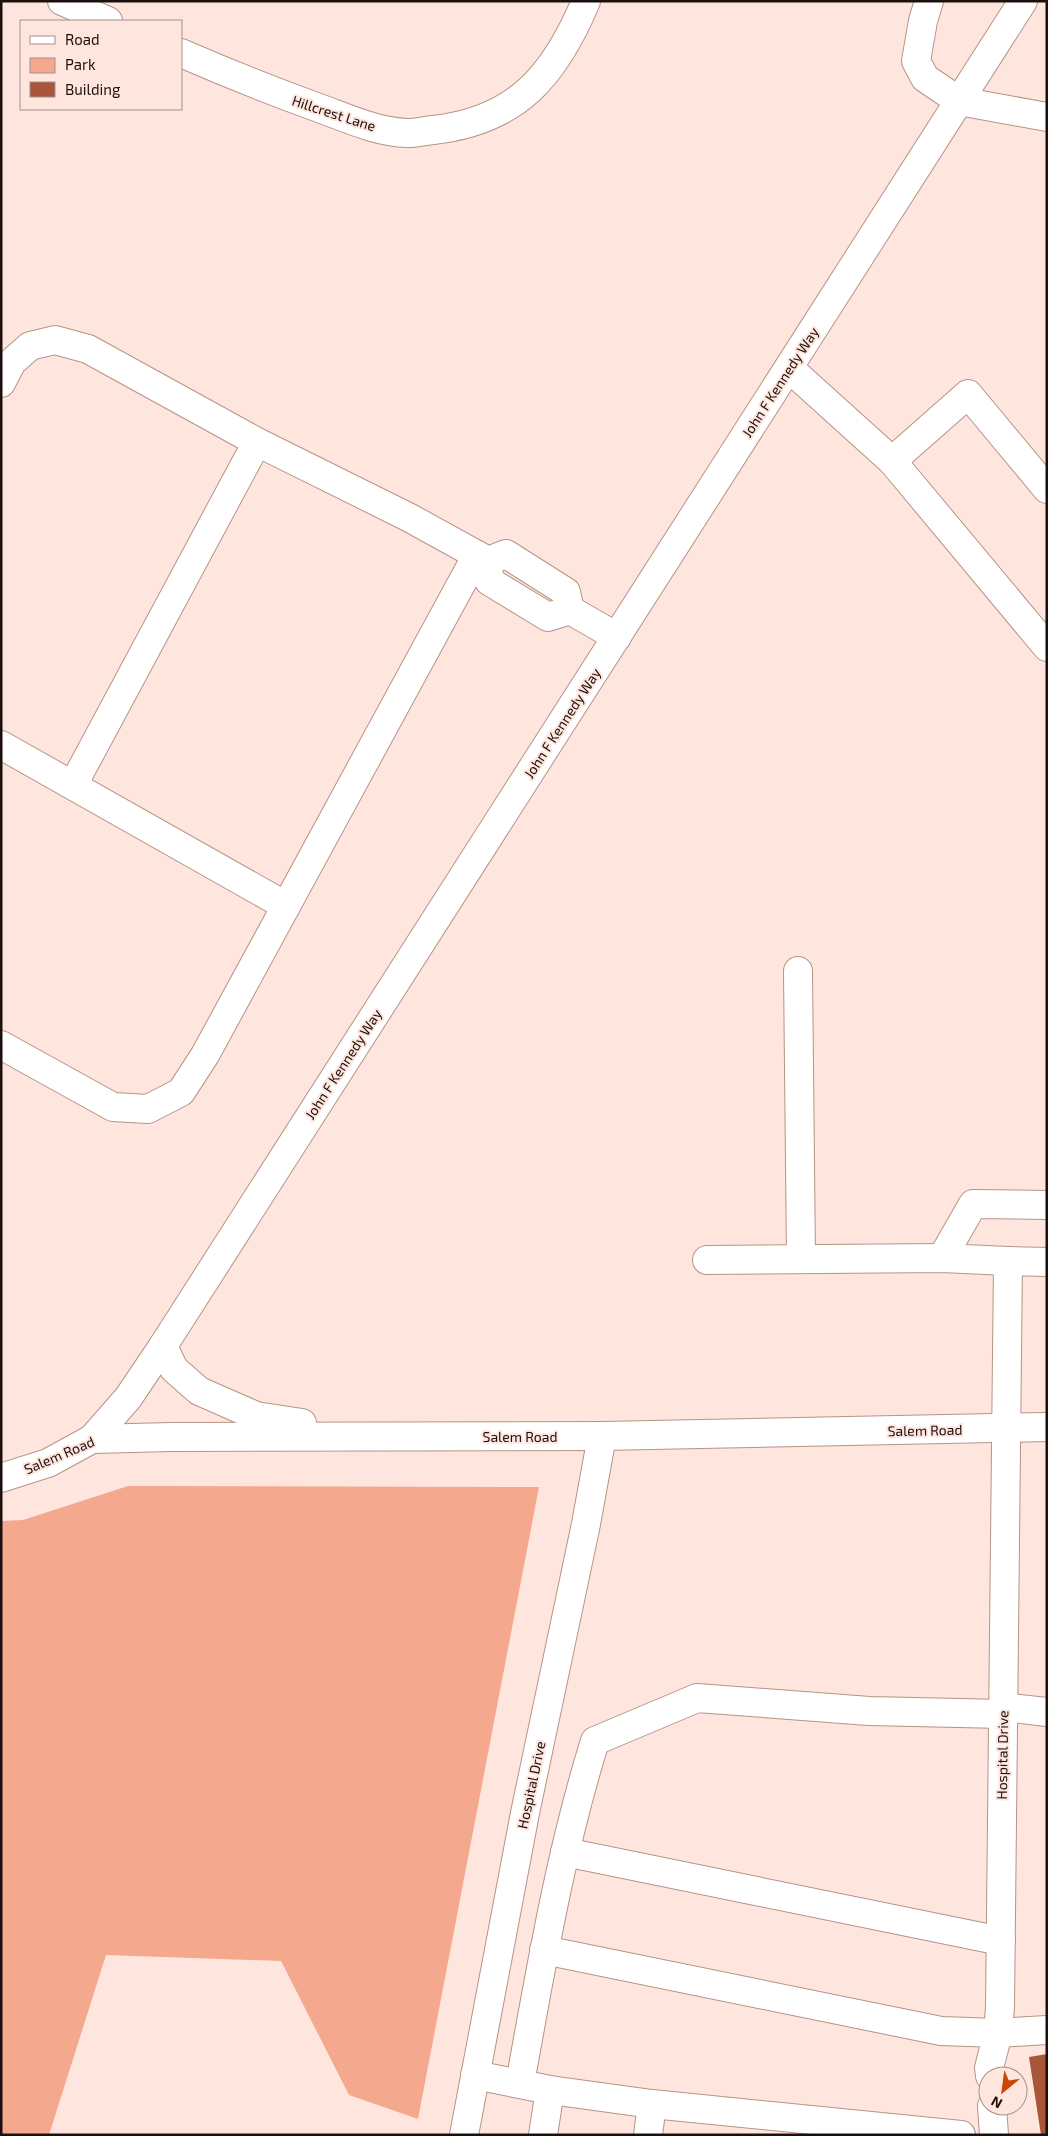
<svg xmlns="http://www.w3.org/2000/svg" width="1048" height="2136" font-family="'Exo 2',sans-serif">
  <rect width="100%" height="100%" fill="#fee6de"/>
  <!-- green -->
  <polygon fill="#f4a98f" points="128,1486 539,1487 418,2119 349,2095 281,1961 106,1955 49,2135 1,2135 1,1521 23,1520"/>
  <!-- building -->
  <polygon fill="#a8563a" points="1047,2054 1047,2135 1041,2135 1029,2057"/>
  <g fill="none" stroke-linecap="round" stroke-linejoin="round">
    <!-- minor casing -->
    <g stroke="#b79386" stroke-width="30">
      <g id="minor">
        <polyline points="62,1 108,21"/>
        <polyline points="929,1 923,21 916,61 925,78 959,101 1047,117"/>
        <path d="M181,53C227,73 272,91 319,108C347,118 376,132 407,133C415,133 424,131 433,130C517,121 555,75 586,1"/>
        <polyline points="789,368 892,461 968,394 1047,489"/>
        <polyline points="1,383 12,362 30,346 55,340 88,349 257,442 410,518 488,561"/>
        <polyline points="892,461 1047,647"/>
        <polyline points="488,561 506,554 566,592 570,610 617,637"/>
        <polyline points="488,561 489,581 548,617 570,610"/>
        <polyline points="1,745 286,906"/>
        <polyline points="73,785 257,442"/>
        <polyline points="798,971 801,1259"/>
        <polyline points="1,1045 113,1107 148,1109 181,1092 205,1055 477,555"/>
        <polyline points="942,1258 973,1204 1047,1205"/>
        <polyline points="707,1260 942,1258 1008,1261"/>
        <polyline points="1047,1262 1008,1261 1000,2007 998,2033 1047,2030"/>
        <polyline points="163,1346 174,1369 199,1391 256,1416 302,1423"/>
        <polyline points="92,1439 128,1398 163,1346 1023,1"/>
        <polyline points="1,1478 48,1463 92,1439 171,1437 602,1436 1047,1427"/>
        <polyline points="1003,1707 1047,1712"/>
        <polyline points="565,1852 1001,1941"/>
        <polyline points="544,1950 941,2031 998,2033 989,2068 990,2076"/>
        <polyline points="475,2075 550,2090 652,2104 648,2135"/>
        <path d="M520,2083C541,1968 560,1853 595,1741L697,1698L869,1711L1003,1714"/>
        <polyline points="652,2104 961,2135"/>
        <polyline points="992,2106 994,2135"/>
        <polyline points="464,2135 525,1813 586,1524 602,1436"/>
        <polyline points="543,2135 550,2090"/>
      </g>
    </g>
    <!-- minor -->
    <use href="#minor" stroke="#fff" stroke-width="28"/>
  </g>
  <g text-anchor="middle" dominant-baseline="central" stroke-width="4" stroke-linejoin="round" paint-order="stroke">
    <!-- street labels -->
    <g font-size="14" fill="#1d100c" stroke="#fee6de">
      <text transform="translate(334 113) rotate(18)">Hillcrest Lane</text>
      <text transform="translate(780 382) rotate(-57)">John F Kennedy Way</text>
      <text transform="translate(562 723) rotate(-57)">John F Kennedy Way</text>
      <text transform="translate(343 1064) rotate(-57)">John F Kennedy Way</text>
      <text transform="translate(925 1430) rotate(-1)">Salem Road</text>
      <text x="520" y="1436">Salem Road</text>
      <text transform="translate(59 1455) rotate(-23)">Salem Road</text>
      <text transform="translate(1002 1755) rotate(-89)">Hospital Drive</text>
      <text transform="translate(531 1785) rotate(-78)">Hospital Drive</text>
    </g>
  </g>
  <!-- border -->
  <rect width="1048" height="2136" fill="none" stroke="#1d100c" stroke-width="5"/>
  <!-- legend -->
  <rect x="20" y="20" width="162" height="90" fill="#fee6de" stroke="#a4908a"/>
  <rect x="30" y="36" width="25" height="8" fill="#ffffff" stroke="#a4908a"/>
  <text x="65" y="45" font-size="15" fill="#1d100c">Road</text>
  <rect x="30" y="58" width="25" height="15" fill="#f4a98f" stroke="#a4908a"/>
  <text x="65" y="70" font-size="15" fill="#1d100c">Park</text>
  <rect x="30" y="82" width="25" height="15" fill="#a8563a" stroke="#a4908a"/>
  <text x="65" y="95" font-size="15" fill="#1d100c">Building</text>
  <!-- north arrow -->
  <g transform="translate(1003 2091) rotate(209)"><circle r="24" fill="#fee6de" stroke="#a4908a"/>
  <path d="M0-4L9 19L0 12L-9 19Z" fill="#cb4503"/>
  <text y="-8" font-size="14" font-weight="bold" text-anchor="middle" fill="#1d100c">N</text>
  </g>
</svg>
